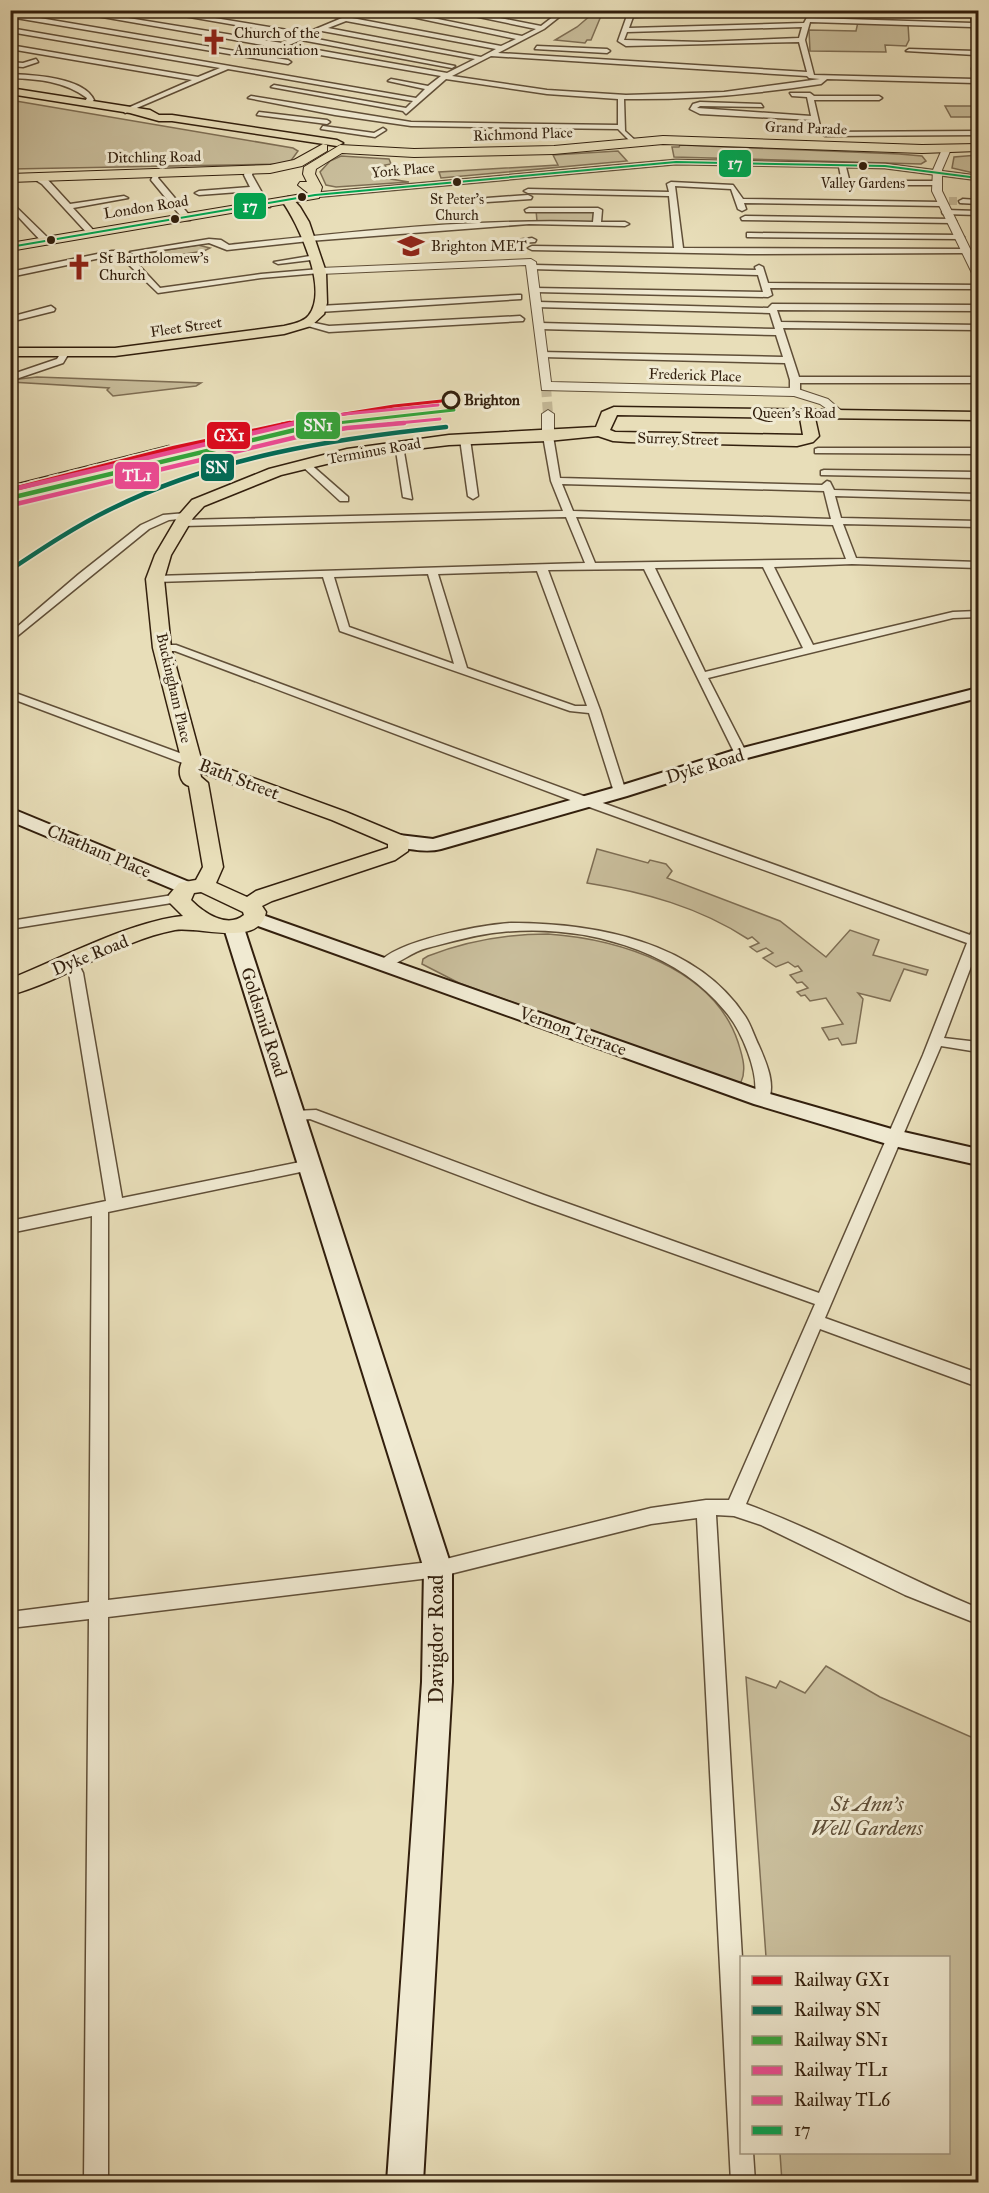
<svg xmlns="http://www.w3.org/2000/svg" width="989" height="2193" font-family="'IM FELL Great Primer',serif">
  <rect width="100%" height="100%" fill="#e8deb9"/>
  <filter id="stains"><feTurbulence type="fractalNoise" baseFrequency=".00333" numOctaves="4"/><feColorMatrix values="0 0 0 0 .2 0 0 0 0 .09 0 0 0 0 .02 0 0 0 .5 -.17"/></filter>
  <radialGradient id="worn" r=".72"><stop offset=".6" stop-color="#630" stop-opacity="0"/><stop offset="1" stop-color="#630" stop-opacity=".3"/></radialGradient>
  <!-- green -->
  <g fill="#c9be9c" stroke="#7e6e54" stroke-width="1.5">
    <polygon points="591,15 601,16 591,40 587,40 585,43 555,40 577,27"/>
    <polygon points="858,22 908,24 909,40 906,46 885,45 886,52 810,51 809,30 856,31"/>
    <polygon points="10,100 293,148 298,151 290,162 281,164 11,169"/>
    <polygon points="945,106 977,106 978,117 951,117"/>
    <polygon points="680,145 899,154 922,156 926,161 921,164 674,157 672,147 679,147"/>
    <polygon points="618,151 627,161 441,178 439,172 558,165 553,155"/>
    <polygon points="978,155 978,174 952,168 954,157"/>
    <polygon points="341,156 389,159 391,164 385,165 391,179 409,182 336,187 326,185 320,172 330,161"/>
    <polygon points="536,210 594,211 593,222 537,221"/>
    <path d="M198,245L210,248L204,251C187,253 150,262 135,255Z"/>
    <polygon points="37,377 201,383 196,386 113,396 107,390 109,388 11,382 10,380"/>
    <path d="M597,849L648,863L650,860L666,864L672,871L667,878L780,921L826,957L850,930L879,940L873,955L928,970L926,975L904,969L890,1001L858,993L863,999L856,1043L842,1045L838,1038L829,1040L822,1028L843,1024L826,998L810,1001L805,995L801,996L797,992L808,988L802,982L797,983L790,975L802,971L798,966L795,967L788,962L776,967L763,958L773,953L766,948L757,952L750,947L759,943L752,937L748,939C699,907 644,892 587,883Z"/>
    <path d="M548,934C618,939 713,967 738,1042C742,1055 747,1069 741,1082L737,1083L459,983L422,964L423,959L428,956C467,941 506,934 548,934Z"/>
    <polygon points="826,1666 880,1697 978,1740 978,2182 782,2182 780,2153 948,2152 948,1958 766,1957 746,1677 776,1688 780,1681 805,1693"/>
  </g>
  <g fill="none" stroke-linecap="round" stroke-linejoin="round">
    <!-- minor-tunnel -->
    <polyline stroke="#c4b897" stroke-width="8" stroke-dasharray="8 4.5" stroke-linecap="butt" points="949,201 963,201"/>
    <!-- tertiary-tunnel -->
    <polyline stroke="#c4b897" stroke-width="10" stroke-dasharray="10 5" stroke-linecap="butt" points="546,387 548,414"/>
    <!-- minor casing -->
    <g stroke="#604f38" stroke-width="3">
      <g id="minor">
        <path d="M62,10H79L282,43L300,36L149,10H166L306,33L342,18L299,10L349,15L360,10H369L352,18L501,46L516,39L379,10H393L522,36L536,29L445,10H460L541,26L554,16L530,10L558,13L568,10L544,29L498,53L807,72L799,42L626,46L618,41L629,10H635L634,13H737L633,17L629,28L804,23L811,10H817L812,18L972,23L971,15L905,10H976L978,86L975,83L827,79L821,84C756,94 690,100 624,99L625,131L636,141L632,143L618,129L411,126L335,115L248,98L251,96L411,122L618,125V99L547,94L446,79L406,114L403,111L271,87L274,85L406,108L413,101L228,69L125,113L123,110L192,80L10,49V45L198,77L220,68L10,32V28L416,98L425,89L388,81L391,79L428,86L441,76ZM346,21L496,49L481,57L328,28ZM810,22L972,27L975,51L909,49L906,51L975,55L972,69L974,79L814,75L805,40ZM802,27L799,38L702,42L624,40L627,32ZM322,31L475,59L447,73L289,45L301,40L452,68L455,66L307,37ZM491,56L807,76L809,78L820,79L724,92L626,95L547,90L452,76Z"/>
        <polygon points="10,13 288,60 291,62 288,64 10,17"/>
        <polygon points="537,46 607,49 610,51 607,53 535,49"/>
        <polygon points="36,59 38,62 23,67 10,66 10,62 23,63"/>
        <path d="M10,74C32,75 84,77 94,100L87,105H83L87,98C64,81 38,79 10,78Z"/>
        <polygon points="790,93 810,93 814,96 879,96 882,98 879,100 814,100 820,126 817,128 814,126 812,120 700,114 690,109 693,104 700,102 761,104 763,107 700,106 697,108 811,116 807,97 792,96"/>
        <polygon points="259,112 327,120 330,122 327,124 257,115"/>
        <polygon points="323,126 374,133 383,128 386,130 375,137 321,129"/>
        <polygon points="978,131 978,135 825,136 822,134 825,132"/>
        <polygon points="676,160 885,164 978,176 978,180 885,168 846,167 851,187 847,189 843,187 839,167 676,164 315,197 311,195 315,193"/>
        <polygon points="246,169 253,171 252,175 270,207 264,207 252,191 199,195 195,193 199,191 250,187 244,175"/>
        <polygon points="155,172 161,172 158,178 190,216 190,220 184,220 151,180"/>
        <polygon points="37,175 48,180 70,204 124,196 128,198 73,208 95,232 88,234 42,184 34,179"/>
        <polygon points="894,181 936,181 940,183 936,185 891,185"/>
        <polygon points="671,182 733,185 743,199 941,202 945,204 941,206 744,203 746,209 742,211 738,209 731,189 675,186 683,248 967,249 971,251 967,253 748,254 532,250 528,248 532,246 674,248 669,196 528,193 524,191 528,189 669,192 667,184"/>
        <polygon points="528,195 532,197 531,199 487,202 483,200 487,198"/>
        <polygon points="963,199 978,200 978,204 960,203 959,201"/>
        <polygon points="10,201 48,238 48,242 42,242 10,208"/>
        <path d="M529,208H598L602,210L601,222H625L629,224L625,226L529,224L309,241L227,250L209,243L134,254L130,252L209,239L221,240L229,245C349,232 472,218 593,222L594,212H526L525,210Z"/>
        <polygon points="946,210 978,211 978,215 943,214 942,212"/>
        <polygon points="745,216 952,219 956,221 952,223 742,220 741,218"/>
        <polygon points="750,233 960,235 964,237 960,239 747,237 747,233"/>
        <polygon points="532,238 536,240 535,242 506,244 502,242"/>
        <polygon points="112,251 115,251 115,255 10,277 10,272"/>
        <polygon points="316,255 319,255 319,259 278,264 274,262"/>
        <polygon points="127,259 133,259 160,288 261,274 320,269 324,271 320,273 261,278 158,293 127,263"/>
        <polygon points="534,265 756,270 755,267 759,265 763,267 768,283 978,285 978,289 770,288 772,295 768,297 536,292 533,292 533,288 763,292 758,275 531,269 531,265"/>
        <polygon points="518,295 521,295 521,299 319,312 315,309 319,306"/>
        <polygon points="538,302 768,308 772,304 978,305 978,311 777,310 781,322 978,325 978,330 783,328 799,377 978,377 978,383 800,383 800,392 795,395 790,392 790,380 785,363 543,357 540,356 540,352 783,357 776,335 540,329 536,326 540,323 775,329 770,313 535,307 535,303"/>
        <polygon points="51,306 55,309 54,311 10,322 10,317"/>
        <polygon points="520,316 524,319 523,321 329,332 301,324 305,321 329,326"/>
        <polygon points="62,351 69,353 63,363 10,381 10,375 57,359"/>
        <path d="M548,433L553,436L560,478L822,485L827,481L830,482L834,490L978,494V500L835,496L841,518L978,521V527L843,524L856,558L978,562V568L852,564L774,567L813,645L953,612L978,611V617L953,618L708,678L747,754L741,758L735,754L644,569L548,570L600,710L626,792L620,796L614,792L589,713L570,711L340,631L323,577L155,582L150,579L155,576L585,563L566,517L182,526L177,523L182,520L563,511L551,481L543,436ZM562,484L824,491L831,519L573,511ZM576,517L833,525L846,559L595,563ZM763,567L803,648L705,672L655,568ZM537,571L587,706H575L467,668L438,574ZM428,574L454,664L349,627L334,577Z"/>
        <polygon points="465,436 470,439 478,496 473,499 468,496 460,439"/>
        <polygon points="395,444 403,446 412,499 403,497"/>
        <polygon points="818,448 978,448 978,454 815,453 815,449"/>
        <polygon points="302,462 308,462 348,497 348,501 340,501 302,466"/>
        <polygon points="824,470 978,472 978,478 821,475 821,471"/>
        <polygon points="186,513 190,514 190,518 169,520 149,529 10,642 10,633 79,574 141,525 163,515"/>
        <path d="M176,645L589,798L970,935L973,929L978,928V948L944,1038L978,1042V1052L941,1046L825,1318L978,1373V1387L820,1329L746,1504C825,1533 900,1576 978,1608V1624L905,1595L761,1525L734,1516L716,1515L742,1958V2152H753L755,2182H731L697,1518L651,1524L438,1577L108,1617V2182H84L89,1619L10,1628V1612L89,1602L92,1216L10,1233V1221L106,1201L69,973L64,962L71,958L76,959L83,973L122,1198L310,1160L316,1161L318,1165L316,1169L310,1170L108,1212V1600L438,1561L651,1508L706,1500H729L815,1304L532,1203L310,1119L294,1121L286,1116L294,1111L316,1110L544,1195L819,1293L923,1055L967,943L581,804L175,651H162L156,648L162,645Z"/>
        <polygon points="10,691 196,759 198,762 196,765 188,765 10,698"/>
        <polygon points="179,894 184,895 186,898 184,901 10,929 10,921"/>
        <path d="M511,923C594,923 696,941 745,1016C751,1025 754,1036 759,1046C766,1062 777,1086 767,1103H757L754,1099C761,1075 741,1029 725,1011C674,948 581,924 502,932C477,934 451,942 427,948C411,952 399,964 386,967L379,963C397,940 482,925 511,923Z"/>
      </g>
    </g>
    <!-- tertiary casing -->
    <g stroke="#604f38" stroke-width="2">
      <g id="tertiary">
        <polygon points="943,147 951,149 942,170 942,191 978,265 978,278 973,275 932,191 933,170"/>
        <polygon points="531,259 536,262 551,382 795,388 828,399 843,412 837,416 820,404 794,396 542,390 526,265 320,274 315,271 320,268"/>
        <polygon points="548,410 554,414 554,436 548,440 542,436 542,414"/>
      </g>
    </g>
    <!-- secondary casing -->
    <g stroke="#321f0d" stroke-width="4">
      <g id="secondary">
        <path d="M978,688V698L747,758L627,796L441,849C426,853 407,849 392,845L389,841L392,837L399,835L433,839L613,788L735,750Z"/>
        <polygon points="10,808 194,884 197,888 194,892 180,892 10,821"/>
        <polygon points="254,912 770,1094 895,1130 978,1149 978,1165 894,1146 754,1104 247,922 244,918 247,914"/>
        <polygon points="234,922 241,924 244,928 452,1569 452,1682 423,2182 387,2182 422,1682 424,1569 224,928 227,924"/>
      </g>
    </g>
    <!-- primary casing -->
    <g stroke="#321f0d" stroke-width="3">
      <g id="primary">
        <polygon points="10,88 150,110 159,115 172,115 337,140 343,143 337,146 172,121 159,121 130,113 10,94"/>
        <path d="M288,197L292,198L300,207L309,222L326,272L327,303L324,314L311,326L284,334L115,356H10V348H115L284,326C292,324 304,322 309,315C329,289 298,223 282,201Z"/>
        <path d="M614,407L978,412V420L815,418L819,436L813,442L797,446L628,442L613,441L598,436L548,441L449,445L398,451L347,459L281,475L204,506L193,518L171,555L164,579L171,648L201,759L346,812L406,837L409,841L408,851L395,860L272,901L262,906L266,912C260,948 199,926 175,930C117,941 67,980 10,995V979C60,959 131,921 183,916L169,902V895L179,883L196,880L203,867L189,786C179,783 178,770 182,762L153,648L146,579L155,555L178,516L192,500L269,469L347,449L449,435L596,427L602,412ZM617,415L800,418L803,435L615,432L610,430ZM200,772L332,820L388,844V848L256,891L247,897L216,883L223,867L208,783L201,777ZM201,892L243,912L244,915C227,929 204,913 191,900L194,893Z"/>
      </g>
    </g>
    <!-- trunk casing -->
    <g stroke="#321f0d" stroke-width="2">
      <g id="trunk">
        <polygon points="663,136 922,145 978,144 978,151 922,153 663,144 554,154 414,157 342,153 316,169 315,174 322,187 319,198 10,251 10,243 308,193 298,185 300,182 307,182 303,174 304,167 340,145 414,149 554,146"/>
        <polygon points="323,144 327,145 327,151 302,166 270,173 10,182 10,174 270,165 294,160"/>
      </g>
    </g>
    <!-- minor -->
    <use href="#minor" fill="#f0ead2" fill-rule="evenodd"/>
    <!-- tertiary -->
    <use href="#tertiary" fill="#f0ead2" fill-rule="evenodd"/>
    <!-- secondary -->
    <use href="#secondary" fill="#f0ead2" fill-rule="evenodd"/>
    <!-- primary -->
    <use href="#primary" fill="#e8deb9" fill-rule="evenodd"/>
    <!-- trunk -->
    <use href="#trunk" fill="#e8deb9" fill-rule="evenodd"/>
    <!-- rail casing -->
    <g stroke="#321f0d" stroke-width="4.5">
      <polyline id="rail" points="10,487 169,447"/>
    </g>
    <!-- rail -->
    <use href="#rail" stroke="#f0ead2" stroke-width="3" stroke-dasharray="10" stroke-linecap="butt"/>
    <!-- bus-1 casing -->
    <g stroke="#f0ead2" stroke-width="4.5">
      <polyline id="bus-1" points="10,247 315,195 676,162 885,166 978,178"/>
    </g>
    <!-- bus-1 -->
    <use href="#bus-1" stroke="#00a651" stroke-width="2"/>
    <!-- rail-1-far1 casing -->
    <g stroke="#f0ead2" stroke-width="5">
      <polyline id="rail-1-far1" points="282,424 394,406 451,400"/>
    </g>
    <!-- rail-1 casing -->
    <g stroke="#f0ead2" stroke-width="8">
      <polyline id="rail-1" points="10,490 174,448 290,423"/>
    </g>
    <!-- rail-2 casing -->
    <g stroke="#f0ead2" stroke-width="8">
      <path id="rail-2" d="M10,570C43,548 76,526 111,509C216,457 331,439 446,427"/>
    </g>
    <!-- rail-3-far1 casing -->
    <g stroke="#f0ead2" stroke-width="5">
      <polyline id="rail-3-far1" points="328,424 454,410"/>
    </g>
    <!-- rail-3 casing -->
    <g stroke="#f0ead2" stroke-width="8">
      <polyline id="rail-3" points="10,498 299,429 337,423"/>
    </g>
    <!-- rail-4-far1 casing -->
    <g stroke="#f0ead2" stroke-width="5">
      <polyline id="rail-4-far1" points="388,424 440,419"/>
    </g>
    <!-- rail-4 casing -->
    <g stroke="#f0ead2" stroke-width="8">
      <polyline id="rail-4" points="12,505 301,436 347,428 404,423"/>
    </g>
    <!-- rail-5-far1 casing -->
    <g stroke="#f0ead2" stroke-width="5">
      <polyline id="rail-5-far1" points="289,424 345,414 438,405"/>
    </g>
    <!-- rail-5 casing -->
    <g stroke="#f0ead2" stroke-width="8">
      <polyline id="rail-5" points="10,490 296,423"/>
    </g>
    <!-- rail-1-far1 -->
    <use href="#rail-1-far1" stroke="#dc0a1e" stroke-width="3"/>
    <!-- rail-1 -->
    <use href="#rail-1" stroke="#dc0a1e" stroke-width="4.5"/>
    <!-- rail-2 -->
    <use href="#rail-2" stroke="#006b56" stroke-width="4.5"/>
    <!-- rail-3-far1 -->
    <use href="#rail-3-far1" stroke="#33a63b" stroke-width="3"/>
    <!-- rail-3 -->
    <use href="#rail-3" stroke="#33a63b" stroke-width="4.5"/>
    <!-- rail-4-far1 -->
    <use href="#rail-4-far1" stroke="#ee4b95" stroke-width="3"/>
    <!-- rail-4 -->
    <use href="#rail-4" stroke="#ee4b95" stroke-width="4.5"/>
    <!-- rail-5-far1 -->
    <use href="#rail-5-far1" stroke="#ee4b95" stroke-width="3"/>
    <!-- rail-5 -->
    <use href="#rail-5" stroke="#ee4b95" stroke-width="4.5"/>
  </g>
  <!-- icons -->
  <defs>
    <g id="church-bare" transform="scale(2.07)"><path d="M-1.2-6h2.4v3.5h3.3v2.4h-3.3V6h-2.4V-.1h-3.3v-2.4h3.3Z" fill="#8f2418" stroke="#f0ead2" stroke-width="2.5" paint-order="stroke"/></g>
    <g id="university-bare" transform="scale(2.07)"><path d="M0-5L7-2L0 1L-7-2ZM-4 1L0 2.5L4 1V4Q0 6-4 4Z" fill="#8f2418" stroke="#f0ead2" stroke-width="2.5" paint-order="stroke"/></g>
  </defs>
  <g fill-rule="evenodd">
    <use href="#church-bare" x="214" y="42"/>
    <use href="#university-bare" x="411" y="246"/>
    <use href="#church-bare" x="79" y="267"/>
  </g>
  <!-- markers -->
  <g fill="#321f0d" stroke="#f0ead2" stroke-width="2">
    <circle cx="863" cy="166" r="5"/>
    <circle cx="457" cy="182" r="5"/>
    <circle cx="302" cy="197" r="5"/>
    <circle cx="175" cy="219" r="5"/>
    <circle cx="51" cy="240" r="5"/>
  </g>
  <circle fill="#f0ead2" stroke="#321f0d" stroke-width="3" cx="451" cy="400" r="8"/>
  <g text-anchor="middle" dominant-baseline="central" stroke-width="6" stroke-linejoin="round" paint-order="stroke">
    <!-- far-bus labels -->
    <g font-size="14" fill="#321f0d" stroke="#f0ead2">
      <text x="863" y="183">Valley Gardens</text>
      <text x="457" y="199">St Peter's<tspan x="457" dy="16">Church</tspan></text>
    </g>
    <!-- far-poi labels -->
    <g font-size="15" fill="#321f0d" stroke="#f0ead2" text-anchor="start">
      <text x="234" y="33">Church of the<tspan x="234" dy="17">Annunciation</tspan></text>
      <text x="431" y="246">Brighton MET</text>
      <text x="99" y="258">St Bartholomew's<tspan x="99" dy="17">Church</tspan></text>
    </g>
    <!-- far-street labels -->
    <g font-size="15" fill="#321f0d" stroke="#f0ead2">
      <text transform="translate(806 128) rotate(2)">Grand Parade</text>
      <text transform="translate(523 134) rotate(-2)">Richmond Place</text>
      <text transform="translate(154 157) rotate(-1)">Ditchling Road</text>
      <text transform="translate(403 170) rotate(-5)">York Place</text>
      <text transform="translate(146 207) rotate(-9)">London Road</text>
      <text transform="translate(186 327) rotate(-8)">Fleet Street</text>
      <text transform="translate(695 375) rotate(2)">Frederick Place</text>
      <text x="794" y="413">Queen's Road</text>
      <text transform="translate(678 439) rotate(2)">Surrey Street</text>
      <text transform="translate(374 451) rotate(-10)">Terminus Road</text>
      <text transform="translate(174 688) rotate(77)">Buckingham Place</text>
    </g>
    <!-- far-stop labels -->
    <g font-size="15" font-weight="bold" fill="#321f0d" stroke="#f0ead2" text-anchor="start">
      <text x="464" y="400">Brighton</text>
    </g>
    <!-- street labels -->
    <g font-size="18" fill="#321f0d" stroke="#f0ead2">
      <text transform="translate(705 766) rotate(-17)">Dyke Road</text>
      <text transform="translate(239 779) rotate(21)">Bath Street</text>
      <text transform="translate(99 851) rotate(23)">Chatham Place</text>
      <text transform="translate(90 955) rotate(-22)">Dyke Road</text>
      <text transform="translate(264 1022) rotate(72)">Goldsmid Road</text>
      <text transform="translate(573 1031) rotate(20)">Vernon Terrace</text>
    </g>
    <!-- near-street labels -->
    <g font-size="21" fill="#321f0d" stroke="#f0ead2">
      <text transform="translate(436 1639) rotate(-90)">Davigdor Road</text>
    </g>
    <!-- near-park labels -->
    <g font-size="21" font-style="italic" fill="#5f4f38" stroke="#f0ead2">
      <text x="867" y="1804">St Ann's<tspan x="867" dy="24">Well Gardens</tspan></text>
    </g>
  </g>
  <g stroke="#f0ead2" stroke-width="2">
    <rect x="718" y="149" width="34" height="29" rx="6" fill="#00a651"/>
    <rect x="233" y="192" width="34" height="28" rx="6" fill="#00a651"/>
    <rect x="295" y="411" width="46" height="29" rx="6" fill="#33a63b"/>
    <rect x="206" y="421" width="45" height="29" rx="6" fill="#dc0a1e"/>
    <rect x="200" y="453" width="35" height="29" rx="6" fill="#006b56"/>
    <rect x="114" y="461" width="46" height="29" rx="6" fill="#ee4b95"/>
  </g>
  <g font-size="16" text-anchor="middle" font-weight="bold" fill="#fff">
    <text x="735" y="169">17</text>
    <text x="250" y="212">17</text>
    <text x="318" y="431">SN1</text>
    <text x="229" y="441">GX1</text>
    <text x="217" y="473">SN</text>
    <text x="137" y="481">TL1</text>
  </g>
  <!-- margin -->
  <rect width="989" height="2193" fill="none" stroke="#e8deb9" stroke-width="36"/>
  <rect x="12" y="12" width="965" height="2169" fill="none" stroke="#321f0d" stroke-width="3"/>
  <rect x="18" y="18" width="953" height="2157" fill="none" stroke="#321f0d" stroke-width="1.5"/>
  <!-- legend -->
  <rect x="740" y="1956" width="210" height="198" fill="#f0ead2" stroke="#a49983" stroke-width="1.5"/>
  <rect x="752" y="1976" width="30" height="9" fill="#dc0a1e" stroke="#a49983" stroke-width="1.5"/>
  <text x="794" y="1986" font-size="18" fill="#321f0d">Railway GX1</text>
  <rect x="752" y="2006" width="30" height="9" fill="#006b56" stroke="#a49983" stroke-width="1.5"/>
  <text x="794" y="2016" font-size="18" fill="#321f0d">Railway SN</text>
  <rect x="752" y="2036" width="30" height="9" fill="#33a63b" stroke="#a49983" stroke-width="1.5"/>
  <text x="794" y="2046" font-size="18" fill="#321f0d">Railway SN1</text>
  <rect x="752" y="2066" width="30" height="9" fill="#ee4b95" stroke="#a49983" stroke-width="1.5"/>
  <text x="794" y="2076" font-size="18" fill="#321f0d">Railway TL1</text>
  <rect x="752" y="2096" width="30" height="9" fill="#ee4b95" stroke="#a49983" stroke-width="1.5"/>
  <text x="794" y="2106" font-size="18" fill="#321f0d">Railway TL6</text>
  <rect x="752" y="2126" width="30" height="9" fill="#00a651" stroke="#a49983" stroke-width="1.5"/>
  <text x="794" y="2136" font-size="18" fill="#321f0d">17</text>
  <rect width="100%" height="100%" filter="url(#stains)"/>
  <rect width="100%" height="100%" fill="url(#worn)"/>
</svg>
